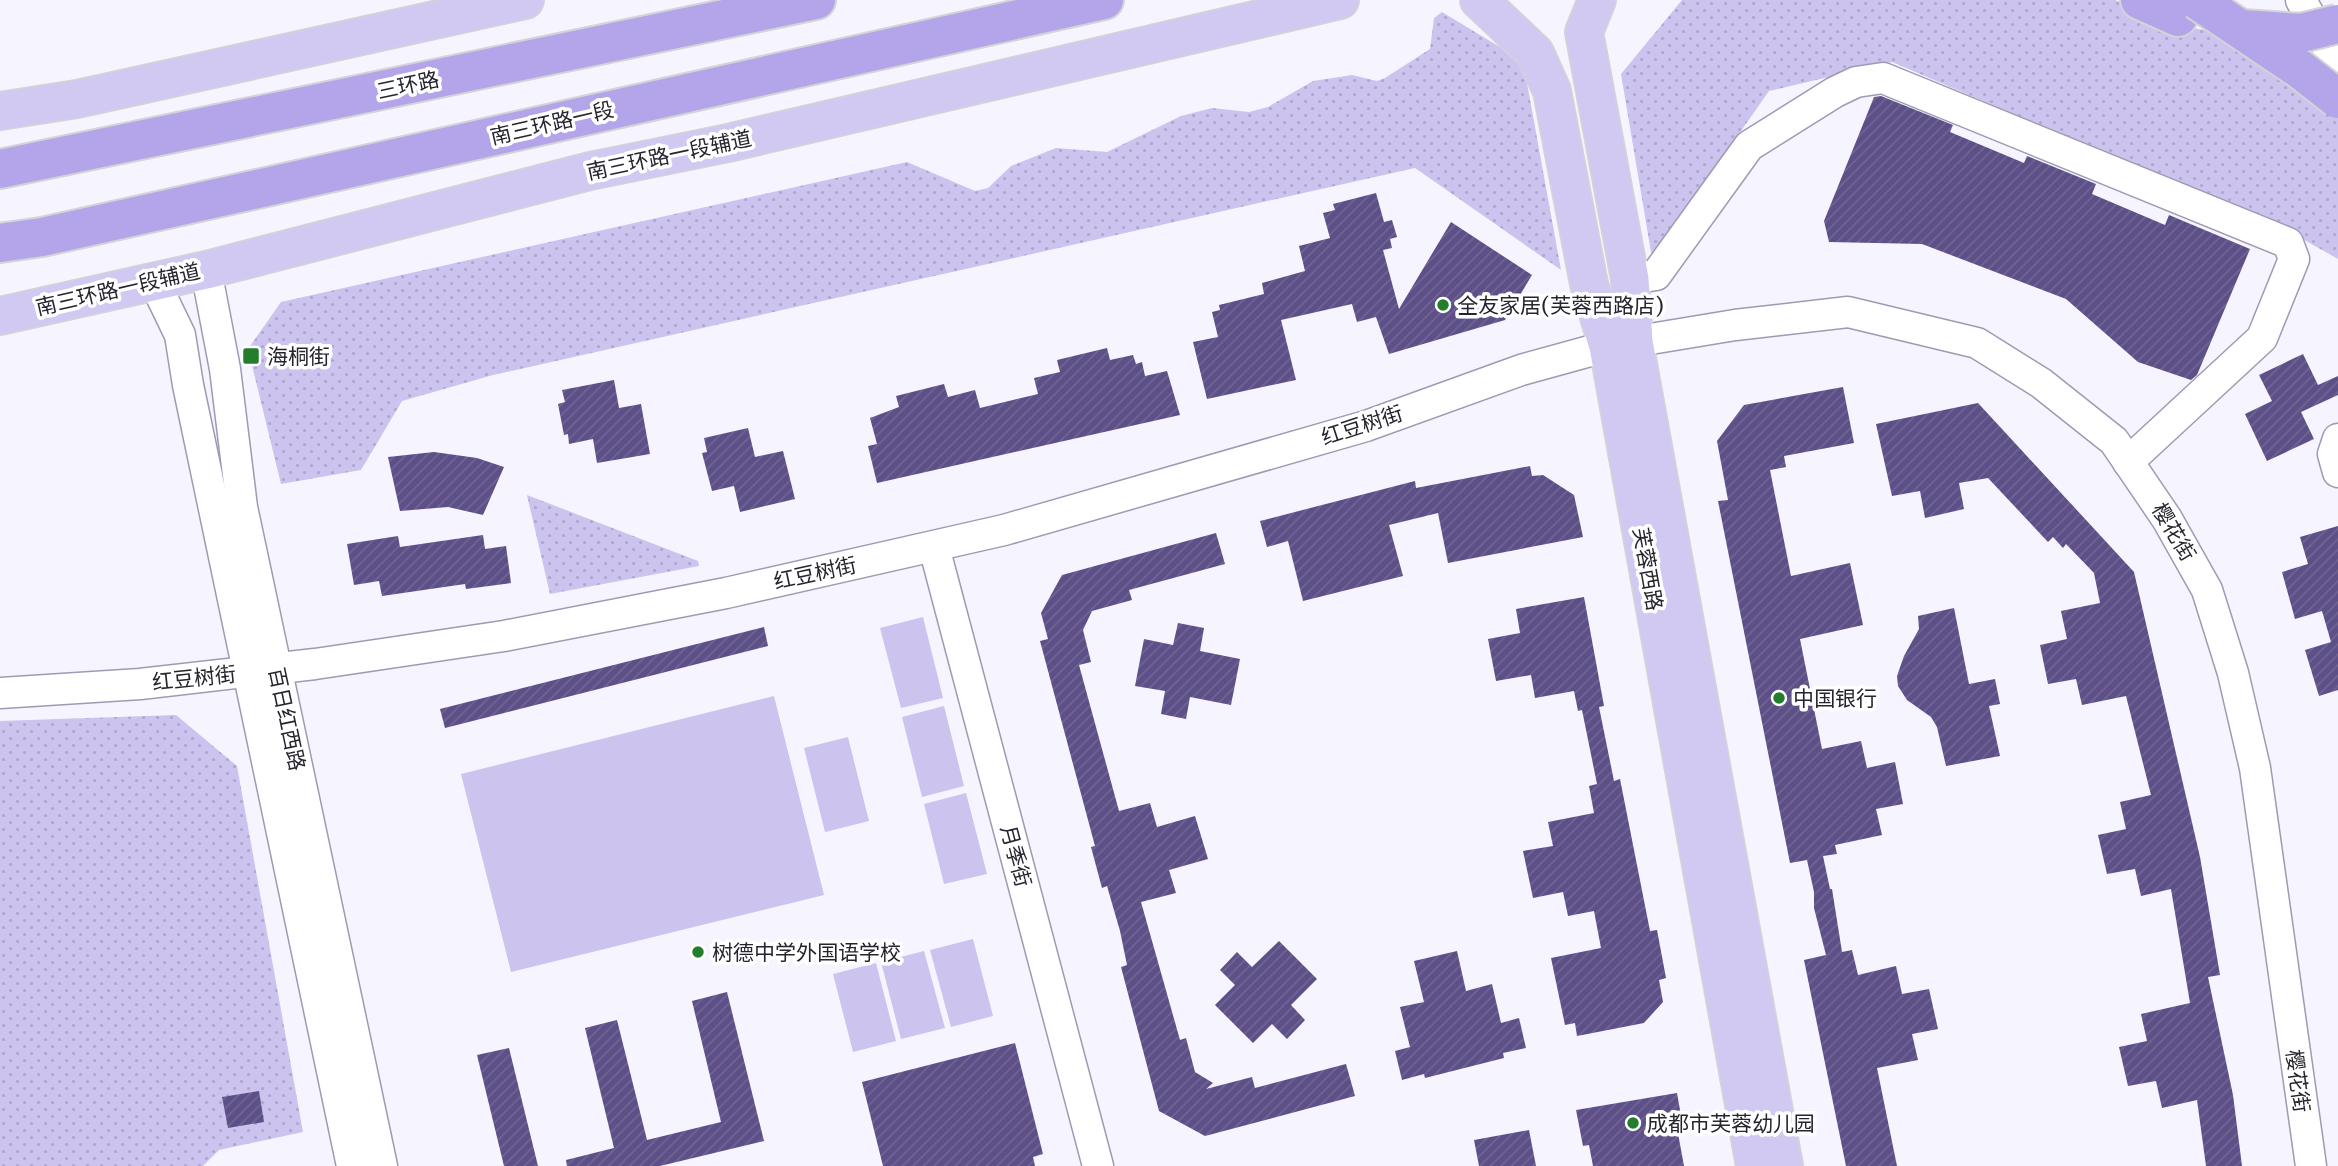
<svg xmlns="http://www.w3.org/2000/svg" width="2338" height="1166" font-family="Merriweather,'Noto Sans SC',serif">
  <defs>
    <pattern id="park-dots" width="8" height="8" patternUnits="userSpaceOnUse" patternTransform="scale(1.75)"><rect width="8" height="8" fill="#ccc3ef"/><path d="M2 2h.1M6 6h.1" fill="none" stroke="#afa7cd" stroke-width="1.8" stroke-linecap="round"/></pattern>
    <pattern id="building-hatch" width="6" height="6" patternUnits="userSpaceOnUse" patternTransform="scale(1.75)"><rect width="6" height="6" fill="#5d4f87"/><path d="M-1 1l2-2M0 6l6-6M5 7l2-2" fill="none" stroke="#706592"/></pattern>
  </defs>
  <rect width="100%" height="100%" fill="#f6f4ff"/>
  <!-- park -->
  <g fill="url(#park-dots)">
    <polygon points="1682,0 2115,0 2175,25 2228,34 2338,113 2338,259 2292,233 1892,62 1769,91 1652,258 1621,74"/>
    <polygon points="1442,12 1523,61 1561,270 1415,168 493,375 402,401 361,470 281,484 248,349 281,302 907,162 975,191 988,188 1011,166 1056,148 1107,152 1181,116 1212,108 1249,112 1268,107 1313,81 1352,75 1377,81 1385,78 1430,49 1434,18"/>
    <polygon points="527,495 698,561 699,566 550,594"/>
    <polygon points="176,715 237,766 303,1132 219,1150 203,1166 0,1166 0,721"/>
  </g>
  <!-- pitch -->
  <g fill="#ccc3ef">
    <polygon points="923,617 943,698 901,708 880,628"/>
    <polygon points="774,696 824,895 511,972 461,774"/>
    <polygon points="944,706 964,786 922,797 902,717"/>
    <polygon points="848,737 869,821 825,832 804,748"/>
    <polygon points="966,793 987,874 944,884 924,804"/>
    <polygon points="973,939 993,1016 951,1027 930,950"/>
    <polygon points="924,951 945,1028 901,1039 881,962"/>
    <polygon points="876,963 896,1041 853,1052 833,974"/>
  </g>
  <!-- building -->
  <g fill="url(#building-hatch)">
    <polygon points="1881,96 1953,125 1950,132 2024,163 2027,156 2096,184 2092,194 2165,225 2169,215 2250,249 2197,375 2191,380 2138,362 2066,299 1922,244 1829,242 1824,221 1874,97"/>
    <polygon points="1376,193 1384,222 1392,220 1397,237 1390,239 1392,248 1383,250 1399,309 1451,222 1532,275 1505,320 1389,354 1376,317 1357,322 1352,304 1281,320 1296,380 1207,399 1193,342 1218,337 1212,312 1220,310 1219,305 1264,294 1262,283 1305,271 1299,246 1330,238 1323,213 1335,210 1333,204"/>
    <polygon points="1107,348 1110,360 1133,355 1136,364 1142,362 1145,376 1167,371 1180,415 877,483 868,446 877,444 870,418 899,407 896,396 944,384 948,397 975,390 980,408 1038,394 1034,378 1060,372 1057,360"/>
    <polygon points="2303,354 2318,385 2338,376 2338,395 2301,412 2314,439 2267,461 2245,414 2272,401 2259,375"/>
    <polygon points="614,380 619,408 641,404 650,454 597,463 593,439 569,444 568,434 564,435 558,404 565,402 562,390"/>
    <polygon points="1843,387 1854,443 1784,456 1786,467 1770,470 1791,576 1850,563 1863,625 1800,639 1822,749 1861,741 1867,768 1895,762 1903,804 1876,809 1882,835 1835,845 1837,854 1823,856 1830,889 1832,889 1842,952 1852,950 1858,975 1896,966 1902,994 1929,989 1938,1029 1912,1034 1918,1060 1877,1068 1897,1166 1846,1166 1804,960 1826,955 1814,908 1814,892 1807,860 1790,863 1718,501 1728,500 1717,441 1744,405"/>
    <polygon points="1978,403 2134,572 2200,857 2220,975 2208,977 2233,1095 2242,1166 2206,1166 2197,1100 2162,1108 2156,1081 2128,1086 2119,1047 2147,1041 2141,1014 2190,1003 2171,889 2141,896 2135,869 2107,874 2098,835 2126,829 2120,802 2151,795 2126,696 2082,705 2076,679 2048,684 2040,645 2067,639 2061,611 2100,603 2094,573 2066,544 2063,548 2053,537 2048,542 1988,478 1959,483 1964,509 1925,518 1920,491 1892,496 1876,424"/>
    <polygon points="748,428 755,457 783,451 795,499 740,512 734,486 712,491 702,453 707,452 704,438"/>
    <polygon points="434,452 477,458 504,467 483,515 448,507 400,511 388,457"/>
    <polygon points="1530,466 1532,476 1543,475 1574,495 1583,537 1448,563 1438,513 1389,525 1403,576 1303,601 1288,541 1267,547 1260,521 1415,481 1416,488"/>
    <polygon points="2338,526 2338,690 2319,696 2305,650 2331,642 2322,611 2295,619 2282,572 2308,564 2300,537"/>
    <polygon points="1216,533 1225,564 1129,590 1132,600 1092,611 1083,630 1091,662 1079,665 1119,811 1150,803 1157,827 1195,816 1208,859 1169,870 1176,893 1141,902 1180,1040 1186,1038 1195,1072 1213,1083 1206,1089 1252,1077 1255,1088 1346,1064 1355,1096 1205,1136 1159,1111 1121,967 1127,965 1120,931 1107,886 1102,888 1091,847 1095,846 1040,641 1048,639 1041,613 1062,575"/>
    <polygon points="483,535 485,549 506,546 511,583 466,589 465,584 382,596 379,581 354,585 347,544 398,536 400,547"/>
    <polygon points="1584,597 1604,706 1599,707 1614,781 1620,779 1650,931 1657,930 1666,978 1659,980 1663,1002 1644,1023 1577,1036 1575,1023 1565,1025 1551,958 1601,948 1594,911 1568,916 1563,892 1533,898 1523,851 1553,846 1548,822 1594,813 1589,786 1597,784 1582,710 1578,711 1574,691 1535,698 1531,675 1496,681 1488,639 1520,633 1516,609"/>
    <polygon points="1954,608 1969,684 1995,679 2000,704 1989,706 2000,756 1946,766 1937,727 1931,717 1907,700 1898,686 1897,676 1904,656 1919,629 1918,616"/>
    <polygon points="1178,623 1204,628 1200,651 1240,659 1231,705 1190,697 1186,719 1161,714 1165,691 1135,686 1144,639 1173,645"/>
    <polygon points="764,627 768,646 445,728 440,709"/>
    <polygon points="1279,941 1317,979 1291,1005 1305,1020 1287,1039 1272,1024 1253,1043 1215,1005 1235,985 1220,970 1237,952 1252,967"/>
    <polygon points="1457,951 1466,991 1492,984 1501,1023 1519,1018 1526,1048 1503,1053 1504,1058 1425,1078 1424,1074 1402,1080 1395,1051 1410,1047 1400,1007 1424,1002 1414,961"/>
    <polygon points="727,992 764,1141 660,1166 567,1166 566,1160 614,1148 585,1028 617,1020 647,1140 721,1122 692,1001"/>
    <polygon points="1015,1043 1043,1154 1033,1157 1035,1166 883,1166 862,1082"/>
    <polygon points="509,1048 538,1166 504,1166 477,1055"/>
    <polygon points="259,1091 264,1122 228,1128 222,1097"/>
    <polygon points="1677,1093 1683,1127 1677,1128 1684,1166 1593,1166 1589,1145 1583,1146 1576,1110"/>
    <polygon points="1529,1130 1536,1166 1479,1166 1474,1140"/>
  </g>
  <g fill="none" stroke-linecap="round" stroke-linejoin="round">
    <!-- minor casing -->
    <g stroke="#9f9ab3" stroke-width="33">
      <g id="minor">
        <polyline points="2301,0 2338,68"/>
        <polyline points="206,270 225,369 242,507 382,1166"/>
        <polyline points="1630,279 1656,275 1749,146 1835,92 1856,82 1883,78 2288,243 2294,259 2262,338 2128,462"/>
        <polyline points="154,281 180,335 188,385 352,1166"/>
        <polyline points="2338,439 2333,454 2338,472"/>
        <polyline points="934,547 1098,1166"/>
        <polyline points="0,693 140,684 315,664 504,636 726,593 1004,530 1366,426 1521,370 1608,346 1735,325 1848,312 1977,343 2041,383 2114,441 2167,519 2207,590 2233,673 2255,768 2311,1166"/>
      </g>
    </g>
    <!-- major casing -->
    <g stroke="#d4d3d5" stroke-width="40">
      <g id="major">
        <polyline points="1479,0 1535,53 1552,91 1589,284 1608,346 1755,1166"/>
        <polyline points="1597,0 1584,32 1630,279 1634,342 1784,1166"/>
        <polyline points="0,111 77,99 525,0"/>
        <polyline points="0,316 206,270 590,171 728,143 1340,0"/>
      </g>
    </g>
    <!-- highway casing -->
    <g stroke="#d4d3d5" stroke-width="42">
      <g id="highway">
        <polyline points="2140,0 2178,17"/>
        <polyline points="0,169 816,0"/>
        <polyline points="0,243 42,237 1104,0"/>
      </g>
    </g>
    <!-- minor -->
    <use href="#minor" stroke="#fff" stroke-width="30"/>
    <!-- major -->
    <use href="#major" stroke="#d2c9f2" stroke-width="37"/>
    <!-- highway -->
    <use href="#highway" stroke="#b4a5ea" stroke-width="38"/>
    <!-- highway-bridge casing -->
    <g stroke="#d4d3d5" stroke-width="42" stroke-linecap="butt">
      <g id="highway-bridge">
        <polyline points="2197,0 2301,70 2338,99"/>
        <polyline points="2242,29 2301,33 2338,24"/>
      </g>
    </g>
    <!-- highway-bridge -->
    <use href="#highway-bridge" stroke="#b4a5ea" stroke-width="38"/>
  </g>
  <!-- markers -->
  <g fill="#247d2c" stroke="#fff" stroke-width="2.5">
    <circle cx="1443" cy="305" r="7"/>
    <rect x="242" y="347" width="18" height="18" rx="3.5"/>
    <circle cx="1779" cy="698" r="7"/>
    <circle cx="698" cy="952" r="7"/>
    <circle cx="1633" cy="1123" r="7"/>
  </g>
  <g text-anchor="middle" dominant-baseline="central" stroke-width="7" stroke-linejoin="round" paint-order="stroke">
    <!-- street labels -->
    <g font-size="21" fill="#26242e" stroke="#fff">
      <text transform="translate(408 85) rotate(-12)">三环路</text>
      <text transform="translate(552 123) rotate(-13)">南三环路一段</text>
      <text transform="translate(669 155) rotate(-12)">南三环路一段辅道</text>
      <text transform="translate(118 289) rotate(-13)">南三环路一段辅道</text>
      <text transform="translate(1362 425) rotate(-18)">红豆树街</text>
      <text transform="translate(2174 532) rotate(59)">樱花街</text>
      <text transform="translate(1648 569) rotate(80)">芙蓉西路</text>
      <text transform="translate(815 573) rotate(-12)">红豆树街</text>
      <text transform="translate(194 678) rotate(-6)">红豆树街</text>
      <text transform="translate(287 719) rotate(78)">百日红西路</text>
      <text transform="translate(1016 856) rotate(75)">月季街</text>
      <text transform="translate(2298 1081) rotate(82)">樱花街</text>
    </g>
    <!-- poi labels -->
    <g font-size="21" fill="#26242e" stroke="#fff" text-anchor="start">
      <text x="1457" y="305">全友家居(芙蓉西路店)</text>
      <text x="267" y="356">海桐街</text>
      <text x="1793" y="698">中国银行</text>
      <text x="712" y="952">树德中学外国语学校</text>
      <text x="1647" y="1123">成都市芙蓉幼儿园</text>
    </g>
  </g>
</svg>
